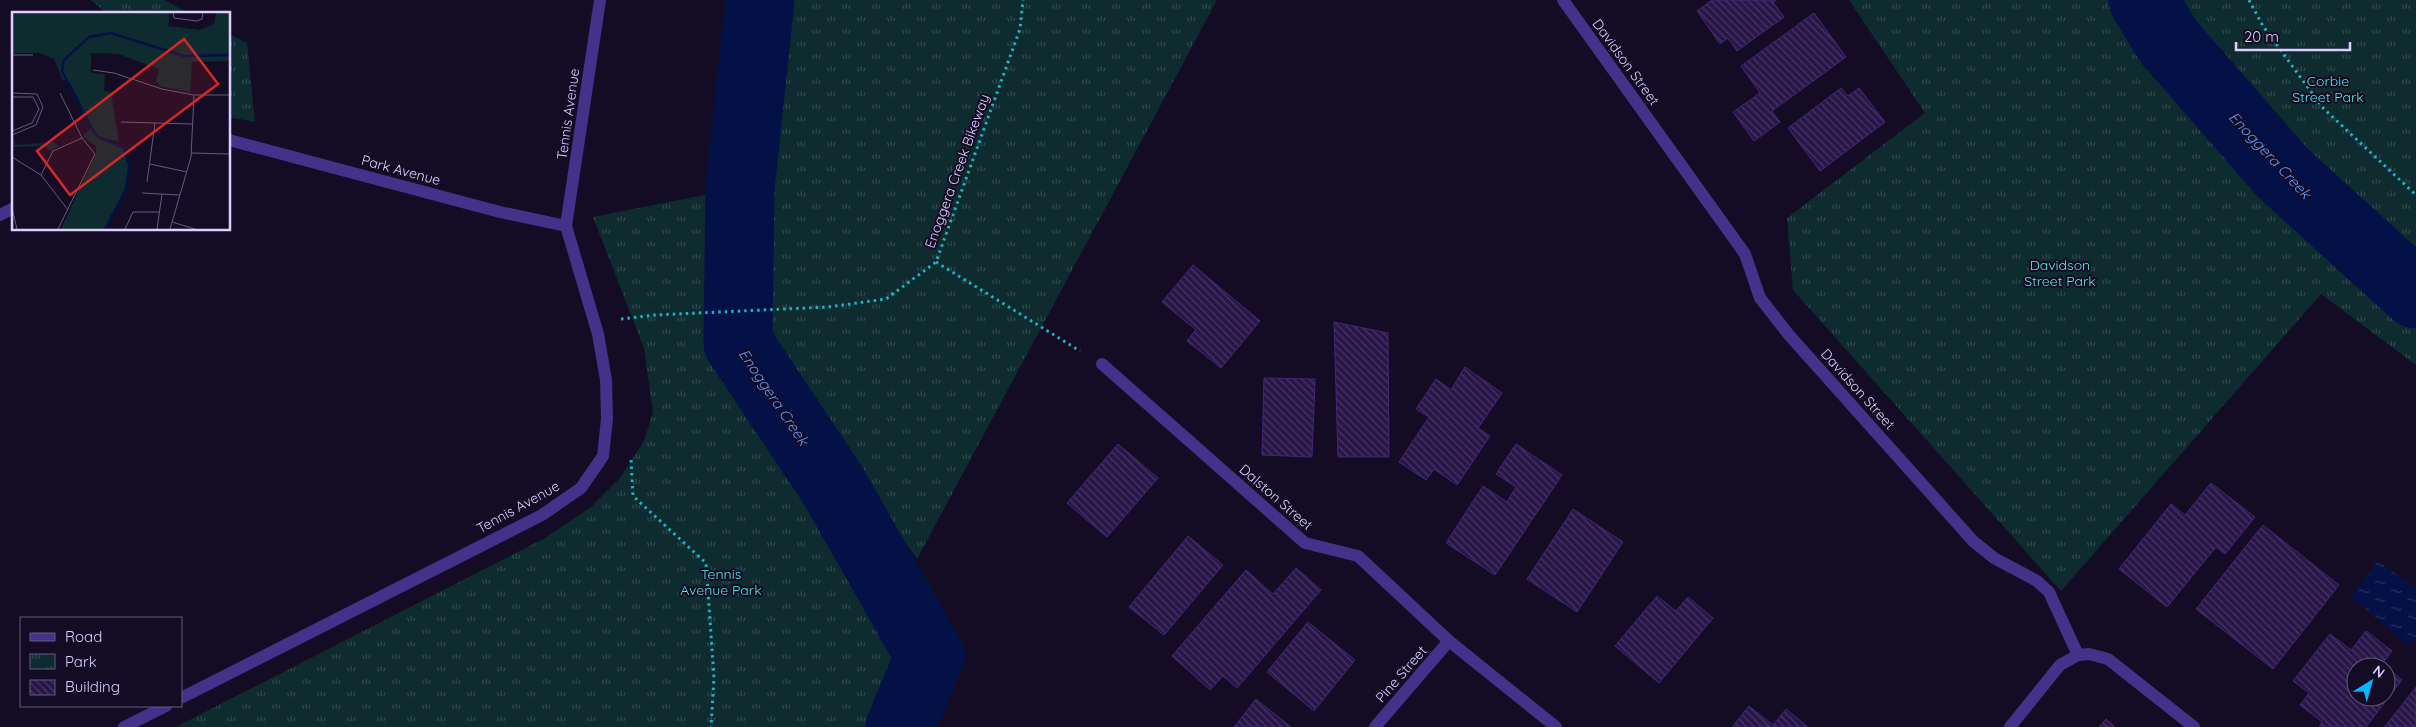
<svg xmlns="http://www.w3.org/2000/svg" width="2416" height="727" font-family="Quicksand,sans-serif">
  <defs>
    <pattern id="park-tufts" width="24" height="20" patternUnits="userSpaceOnUse" patternTransform="scale(1.25)"><rect width="24" height="20" fill="#0e2b30"/><path d="M3 7l-1-3M5 7V3M7 7l1-3M15 17l-1-3M17 17v-4M19 17l1-3" fill="none" stroke="#31494f"/></pattern>
    <pattern id="water-ripples" width="26" height="14" patternUnits="userSpaceOnUse" patternTransform="scale(1.25)"><rect width="26" height="14" fill="#041146"/><path d="M2 4q2-2 4 0t4 0M15 11q2-2 4 0t4 0" fill="none" stroke="#283362"/></pattern>
    <pattern id="building-back-hatch" width="6" height="6" patternUnits="userSpaceOnUse" patternTransform="scale(1.25)"><rect width="6" height="6" fill="#281648"/><path d="M-1 5l2 2M0 0l6 6M5-1l2 2" fill="none" stroke="#473763"/></pattern>
  </defs>
  <rect width="100%" height="100%" fill="#140c25"/>
  <!-- park -->
  <g fill="url(#park-tufts)">
    <polygon points="91,0 164,0 190,14 107,14"/>
    <polygon points="784,0 1217,0 917,559 748,320"/>
    <polygon points="1849,0 2416,0 2416,365 2321,294 2061,591 1793,290 1787,218 1925,113"/>
    <polygon points="229,34 247,43 255,122 229,117"/>
    <polygon points="740,188 738,343 834,487 930,656 900,727 176,727 545,538 591,507 620,478 644,441 653,412 644,348 593,217"/>
  </g>
  <!-- water -->
  <polygon fill="url(#water-ripples)" points="2378,561 2416,588 2416,637 2409,645 2351,597"/>
  <g fill="none" stroke-linecap="round" stroke-linejoin="round">
    <!-- river -->
    <g stroke="#041146" stroke-width="69">
      <polyline points="760,0 740,188 738,343 834,487 930,656 900,727"/>
      <polyline points="2143,0 2168,41 2283,173 2416,294"/>
    </g>
  </g>
  <!-- building -->
  <g fill="url(#building-back-hatch)" stroke="#432577">
    <polygon points="1712,0 1776,0 1773,2 1784,17 1737,51 1728,38 1720,44 1697,11"/>
    <polygon points="1814,13 1846,57 1772,111 1780,122 1754,141 1733,112 1760,93 1741,66"/>
    <polygon points="1841,88 1848,96 1859,88 1885,122 1820,171 1788,128"/>
    <polygon points="1193,265 1260,321 1221,368 1187,341 1196,330 1162,302"/>
    <polygon points="1334,322 1388,333 1389,457 1338,457"/>
    <polygon points="1465,367 1502,393 1478,428 1490,436 1457,485 1434,469 1426,480 1399,462 1429,417 1416,409 1436,379 1451,390"/>
    <polygon points="1264,378 1315,379 1312,457 1262,455"/>
    <polygon points="1118,444 1158,478 1107,537 1067,503"/>
    <polygon points="1516,444 1562,475 1495,575 1446,543 1483,486 1507,502 1516,487 1496,474"/>
    <polygon points="2211,483 2255,517 2225,554 2216,547 2167,607 2119,569 2171,504 2185,515"/>
    <polygon points="1573,509 1623,542 1577,612 1527,579"/>
    <polygon points="2263,525 2339,585 2273,669 2196,609"/>
    <polygon points="1188,536 1223,565 1164,635 1129,607"/>
    <polygon points="1296,568 1321,590 1237,688 1223,676 1210,690 1172,656 1246,570 1273,594"/>
    <polygon points="1657,596 1676,611 1688,597 1713,618 1659,683 1615,646"/>
    <polygon points="1308,622 1355,660 1314,711 1267,672"/>
    <polygon points="2366,631 2392,651 2382,664 2385,667 2356,667 2356,697 2386,697 2386,667 2402,680 2366,727 2319,727 2322,722 2300,705 2309,693 2293,681 2330,634 2351,650"/>
    <polygon points="2416,687 2416,727 2384,727 2394,715"/>
    <polygon points="1256,699 1291,727 1234,727"/>
    <polygon points="1749,706 1773,725 1786,709 1808,727 1732,727"/>
    <polygon points="2106,719 2115,727 2099,727"/>
  </g>
  <g fill="none" stroke-linecap="round" stroke-linejoin="round">
    <!-- path -->
    <g stroke="#21b1c2" stroke-width="3" stroke-dasharray="2.5 4" stroke-linecap="butt">
      <polyline points="2249,0 2263,26 2322,107 2416,195"/>
      <polyline points="936,262 1080,351"/>
      <polyline points="621,319 655,315 828,307 886,299 936,262 1020,29 1023,0"/>
      <polyline points="631,460 633,496 706,563 714,678 711,727"/>
    </g>
    <!-- minor -->
    <g stroke="#433289" stroke-width="12">
      <polyline points="1563,0 1745,254 1760,298 1789,335 1973,541 1994,558 2037,581 2049,592 2078,655"/>
      <polyline points="229,140 500,212 566,226"/>
      <polyline points="0,215 14,208"/>
      <polyline points="1102,364 1305,543 1358,556 1449,641 1556,727"/>
      <polyline points="181,698 542,515 581,488 603,456 607,419 606,380 598,334 566,226 600,0"/>
      <polyline points="124,727 166,706"/>
      <polyline points="1375,727 1449,641"/>
      <polyline points="2010,727 2060,665 2078,655 2089,654 2108,659 2194,727"/>
    </g>
  </g>
  <g text-anchor="middle" dominant-baseline="central" stroke-width="4" stroke-linejoin="round" paint-order="stroke">
    <!-- street labels -->
    <g font-size="14" fill="#ddd0ff" stroke="#140c25">
      <text transform="translate(1626 62) rotate(54)">Davidson Street</text>
      <text transform="translate(568 114) rotate(-82)">Tennis Avenue</text>
      <text transform="translate(401 170) rotate(15)">Park Avenue</text>
      <text transform="translate(957 171) rotate(-70)">Enoggera Creek Bikeway</text>
      <text transform="translate(1858 389) rotate(48)">Davidson Street</text>
      <text transform="translate(1276 497) rotate(41)">Dalston Street</text>
      <text transform="translate(518 507) rotate(-29)">Tennis Avenue</text>
      <text transform="translate(1401 674) rotate(-49)">Pine Street</text>
    </g>
    <!-- park labels -->
    <g font-size="14" fill="#4fecdf" stroke="#140c25">
      <text x="2328" y="81">Corbie<tspan x="2328" dy="16">Street Park</tspan></text>
      <text x="2060" y="265">Davidson<tspan x="2060" dy="16">Street Park</tspan></text>
      <text x="721" y="574">Tennis<tspan x="721" dy="16">Avenue Park</tspan></text>
    </g>
    <!-- water labels -->
    <g font-size="15" font-style="italic" fill="#5e9aff" stroke="#140c25">
      <text transform="translate(2270 155) rotate(47)">Enoggera Creek</text>
      <text transform="translate(774 397) rotate(56)">Enoggera Creek</text>
    </g>
  </g>
  <!-- overview -->
  <g transform="translate(12 12)">
    <rect width="218" height="218" fill="#140c25"/>
    <path d="M158,0L156,14L188,18L202,12L204,0H217V49L180,50L178,80L148,74L144,69L147,57L106,42L79,41V61L93,62L92,79L99,80L107,130L85,124L58,71L50,67L42,47L28,41H0V1ZM79,116L86,125L112,136L117,155L114,177L93,217H49L84,142V134L71,124ZM0,125L3,133L42,130L46,134L39,139L31,134L0,135Z" fill="#0e2b30"/>
    <path d="M24,0H61L55,23L44,29L29,24L23,14Z" fill="#0e2b30"/>
    <path fill="none" stroke="#041146" stroke-width="2.5" d="M93,217L114,177L117,155L112,136L86,125L79,116L50,59L52,48L77,25L99,21L172,44L218,43"/>
    <path fill="none" stroke="#645a7c" stroke-width="1" d="M161,0L162,6L185,9L190,7L191,0M0,43H21M81,58L102,61L150,77L182,83H218M0,81L25,82L31,95L24,113L0,123M0,85H21L27,97L20,111L0,119M109,110L180,112M180,141L218,142M0,145L29,163L56,198M138,152L175,160M29,163L41,139L70,126M135,170L143,111M130,181L168,183M0,196L5,217M160,210L183,217M46,217L83,142L70,126L48,81M113,217L121,200H148M145,217L150,182M158,217L179,145L182,83"/>
    <path fill="#d62828" fill-opacity="0.15" stroke="#d62828" stroke-width="2.5" d="M172,27L206,72L58,183L25,139Z"/>
    <rect width="218" height="218" fill="none" stroke="#ddd0ff" stroke-width="2.5"/>
  </g>
  <!-- legend -->
  <rect x="20" y="617" width="162" height="90" fill="#140c25" stroke="#645a7c"/>
  <rect x="30" y="633" width="25" height="8" fill="#433289" stroke="#645a7c"/>
  <text x="65" y="642" font-size="15" fill="#ddd0ff">Road</text>
  <rect x="30" y="654" width="25" height="15" fill="url(#park-tufts)" stroke="#645a7c"/>
  <text x="65" y="667" font-size="15" fill="#ddd0ff">Park</text>
  <rect x="30" y="680" width="25" height="15" fill="url(#building-back-hatch)" stroke="#645a7c"/>
  <text x="65" y="692" font-size="15" fill="#ddd0ff">Building</text>
  <!-- north arrow -->
  <g transform="translate(2371 682) rotate(37)"><circle r="24" fill="#140c25" stroke="#645a7c"/>
  <path d="M0-4L9 19L0 12L-9 19Z" fill="#00b8fb"/>
  <text y="-8" font-size="14" font-weight="bold" text-anchor="middle" fill="#ddd0ff">N</text>
  </g>
  <!-- scale -->
  <path d="M2236 42v8h114v-8" fill="none" stroke="#ddd0ff" stroke-width="2.5"/>
  <text x="2244" y="42" font-size="15" fill="#ddd0ff" stroke="#140c25" stroke-width="4" paint-order="stroke">20 m</text>
</svg>
